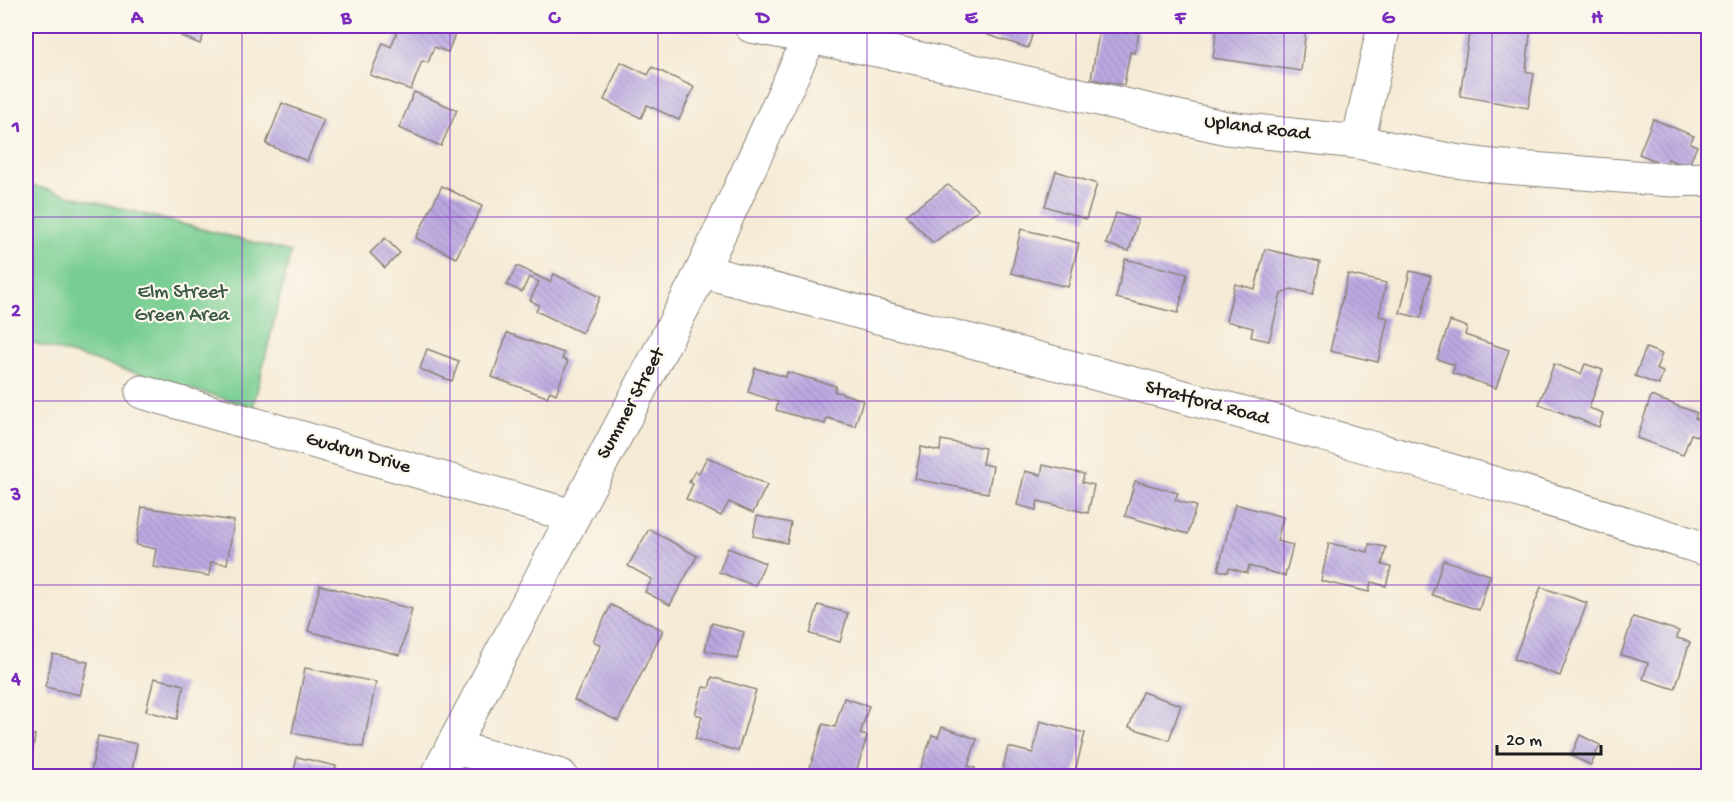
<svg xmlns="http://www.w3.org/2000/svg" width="1734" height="802" font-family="'Gochi Hand',sans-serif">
  <defs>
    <pattern id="building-back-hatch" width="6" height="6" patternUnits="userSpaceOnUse" patternTransform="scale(1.5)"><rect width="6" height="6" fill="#baa9e1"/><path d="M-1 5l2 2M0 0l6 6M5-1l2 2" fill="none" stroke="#9f91c0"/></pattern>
  </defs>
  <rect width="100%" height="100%" fill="#fbf7ec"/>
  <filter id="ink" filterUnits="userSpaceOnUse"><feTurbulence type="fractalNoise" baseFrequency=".0167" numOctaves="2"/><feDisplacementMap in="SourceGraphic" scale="12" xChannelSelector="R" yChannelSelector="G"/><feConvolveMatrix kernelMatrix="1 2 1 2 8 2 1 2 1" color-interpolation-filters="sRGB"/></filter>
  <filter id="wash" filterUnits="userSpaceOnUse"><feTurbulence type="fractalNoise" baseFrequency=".008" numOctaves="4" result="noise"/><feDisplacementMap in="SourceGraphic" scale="24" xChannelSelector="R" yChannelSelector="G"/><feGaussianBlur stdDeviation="1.35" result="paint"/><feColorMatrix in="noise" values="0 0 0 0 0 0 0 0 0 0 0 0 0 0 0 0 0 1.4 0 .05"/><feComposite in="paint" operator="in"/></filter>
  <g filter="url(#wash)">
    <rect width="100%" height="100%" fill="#f5ead5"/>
    <!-- green -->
    <polygon fill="#78ce92" stroke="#4a7557" stroke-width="1.5" points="26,184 291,252 253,407 26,341"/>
    <g id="blocks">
      <!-- building -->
      <g fill="url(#building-back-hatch)">
        <polygon points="185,26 207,26 200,44 181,36"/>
        <polygon points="399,26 458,26 448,52 434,47 428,63 422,61 411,90 370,75 383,43 391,47"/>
        <polygon points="991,26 1035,26 1028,48 988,35"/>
        <polygon points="1100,26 1135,26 1134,32 1139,32 1135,53 1130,52 1124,85 1091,79"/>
        <polygon points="1217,26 1306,28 1301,71 1213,58"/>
        <polygon points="1470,26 1531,26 1526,71 1534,74 1528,108 1460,96"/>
        <polygon points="621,62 648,75 652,67 694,87 679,120 647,105 641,118 604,100"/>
        <polygon points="414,92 457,110 441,146 399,128"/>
        <polygon points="282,103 324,120 307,161 266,144"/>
        <polygon points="1653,119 1694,136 1690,143 1697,146 1688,167 1668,159 1665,165 1639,154"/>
        <polygon points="1056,171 1097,184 1086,219 1045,206"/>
        <polygon points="948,185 979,209 933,243 906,215"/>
        <polygon points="442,186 482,206 456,258 416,238"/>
        <polygon points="1116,213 1138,220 1129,251 1106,244"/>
        <polygon points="1021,229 1079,243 1068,287 1011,273"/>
        <polygon points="385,238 400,253 385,268 370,253"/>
        <polygon points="1265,249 1320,262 1313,294 1291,289 1281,294 1269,341 1251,337 1253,328 1226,321 1235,284 1255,289"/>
        <polygon points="1125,259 1187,274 1178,313 1116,298"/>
        <polygon points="517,266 550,282 554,274 600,297 582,333 536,311 539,305 530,300 539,282 529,277 522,292 507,285"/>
        <polygon points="1410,271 1431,276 1421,318 1400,313"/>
        <polygon points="1348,274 1386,283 1379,316 1388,318 1378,362 1330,351"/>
        <polygon points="1450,321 1467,327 1465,335 1509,350 1496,388 1452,373 1455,365 1437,359"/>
        <polygon points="507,333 564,353 562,359 568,361 556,394 550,391 547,397 492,377"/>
        <polygon points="1646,348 1662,354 1656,369 1663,372 1659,385 1635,376"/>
        <polygon points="427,349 459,361 452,381 420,369"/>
        <polygon points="1554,364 1581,374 1585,364 1603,370 1589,408 1603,413 1599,427 1539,404"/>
        <polygon points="755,368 786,377 787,372 836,386 834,391 863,400 855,426 827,418 825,424 776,410 778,402 748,392"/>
        <polygon points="1651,396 1697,413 1695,418 1708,423 1706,439 1691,434 1683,455 1637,438"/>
        <polygon points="941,440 985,448 982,464 993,466 988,493 915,479 921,447 940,451"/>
        <polygon points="707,457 767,485 753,513 729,502 721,516 686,499 693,484 689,482 695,471 699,473"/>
        <polygon points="1043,465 1084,474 1082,482 1094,485 1088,513 1038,501 1036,510 1017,505 1025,471 1041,475"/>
        <polygon points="1135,481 1178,493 1175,500 1196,506 1188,534 1125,516"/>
        <polygon points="1235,504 1283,517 1277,541 1293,545 1285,576 1249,566 1247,573 1229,568 1228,572 1218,570"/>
        <polygon points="142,507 234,521 227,564 211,562 209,576 153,567 156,549 136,545"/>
        <polygon points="757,516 791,523 787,543 753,536"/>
        <polygon points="649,529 697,556 670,605 645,592 652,579 628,566"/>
        <polygon points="1329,543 1368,552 1369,544 1386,547 1382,565 1391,567 1386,586 1371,582 1369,592 1321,581"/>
        <polygon points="728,548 765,563 755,586 719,572"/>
        <polygon points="1443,560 1490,575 1479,610 1432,595"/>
        <polygon points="320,585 412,609 400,655 308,631"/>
        <polygon points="1541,587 1587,603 1560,676 1514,659"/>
        <polygon points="611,605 663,630 618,721 574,700 601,645 593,641"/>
        <polygon points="818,605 848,613 840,642 810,634"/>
        <polygon points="1633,617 1679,631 1677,638 1690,642 1675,689 1643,679 1648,663 1621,655"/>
        <polygon points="712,623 744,632 737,659 705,650"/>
        <polygon points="53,654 88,662 80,695 45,687"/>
        <polygon points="305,668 376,682 363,747 292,733"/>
        <polygon points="712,677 756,690 738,751 695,739 702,716 695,714 703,687 709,688"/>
        <polygon points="154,678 184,685 177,719 146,711"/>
        <polygon points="1142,692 1181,705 1169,740 1129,727"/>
        <polygon points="844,698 869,706 860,734 867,736 855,776 828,776 809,771 823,724 835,727"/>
        <polygon points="1040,721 1085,733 1074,776 1001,776 1008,747 1033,753"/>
        <polygon points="942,727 977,739 968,766 975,768 972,776 918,776 932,735 938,737"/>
        <polygon points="26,734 35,735 31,764 26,764"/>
        <polygon points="1580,735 1600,745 1591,765 1571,756"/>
        <polygon points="98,736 137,744 131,776 90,776"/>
        <polygon points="297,757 336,766 334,776 293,776"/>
      </g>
    </g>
  </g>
  <g filter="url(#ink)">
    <use href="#blocks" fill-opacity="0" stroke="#888378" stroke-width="1.5"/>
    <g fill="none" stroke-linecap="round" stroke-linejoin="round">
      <!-- minor casing -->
      <g stroke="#888378" stroke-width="35">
        <g id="minor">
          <polyline points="751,26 903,55 1227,128 1358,142 1454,161 1493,166 1672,180 1708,179"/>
          <polyline points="1358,142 1384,26"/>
          <path d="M702,271C1038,360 1378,441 1708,550"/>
          <polyline points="142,392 573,516"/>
          <polyline points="452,747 561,776"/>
          <polyline points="437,776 702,271 815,26"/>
        </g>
      </g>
      <!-- minor -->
      <use href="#minor" stroke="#fff" stroke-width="33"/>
    </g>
  </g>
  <!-- grid -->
  <path fill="none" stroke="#7b2cbf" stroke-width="1.5" stroke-opacity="0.55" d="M242,26V776M450,26V776M658,26V776M867,26V776M1076,26V776M1284,26V776M1492,26V776M26,217H1708M26,401H1708M26,585H1708"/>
  <g text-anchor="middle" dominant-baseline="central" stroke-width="4.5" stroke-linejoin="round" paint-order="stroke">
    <!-- street labels -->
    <g font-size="20" fill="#1c1c1c" stroke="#fbf7ec">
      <text transform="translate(1257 129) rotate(7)">Upland Road</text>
      <text transform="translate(632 404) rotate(-62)">Summer Street</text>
      <text transform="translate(1207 404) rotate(15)">Stratford Road</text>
      <text transform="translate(358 454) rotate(16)">Gudrun Drive</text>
    </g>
    <!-- park labels -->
    <g font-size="20" fill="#3c5a45" stroke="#fbf7ec">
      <text x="182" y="293">Elm Street<tspan x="182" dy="23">Green Area</tspan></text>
    </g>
  </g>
  <!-- margin -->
  <rect width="1734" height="802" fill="none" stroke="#fbf7ec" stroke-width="66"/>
  <!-- scale -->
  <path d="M1497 745v9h104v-9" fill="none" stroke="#1c1c1c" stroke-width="3"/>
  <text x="1506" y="745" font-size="18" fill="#1c1c1c" stroke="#fbf7ec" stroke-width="4.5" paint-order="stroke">20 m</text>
  <rect x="33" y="33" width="1668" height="736" fill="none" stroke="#7b2cbf" stroke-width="2"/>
  <g font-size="20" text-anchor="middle" font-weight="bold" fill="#7b2cbf">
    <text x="137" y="23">A</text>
    <text x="346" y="23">B</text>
    <text x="554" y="23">C</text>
    <text x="763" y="23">D</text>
    <text x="971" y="23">E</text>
    <text x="1180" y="23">F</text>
    <text x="1388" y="23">G</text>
    <text x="1597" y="23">H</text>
    <text x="16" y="132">1</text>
    <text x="16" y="316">2</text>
    <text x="16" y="500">3</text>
    <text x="16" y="684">4</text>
  </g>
</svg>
